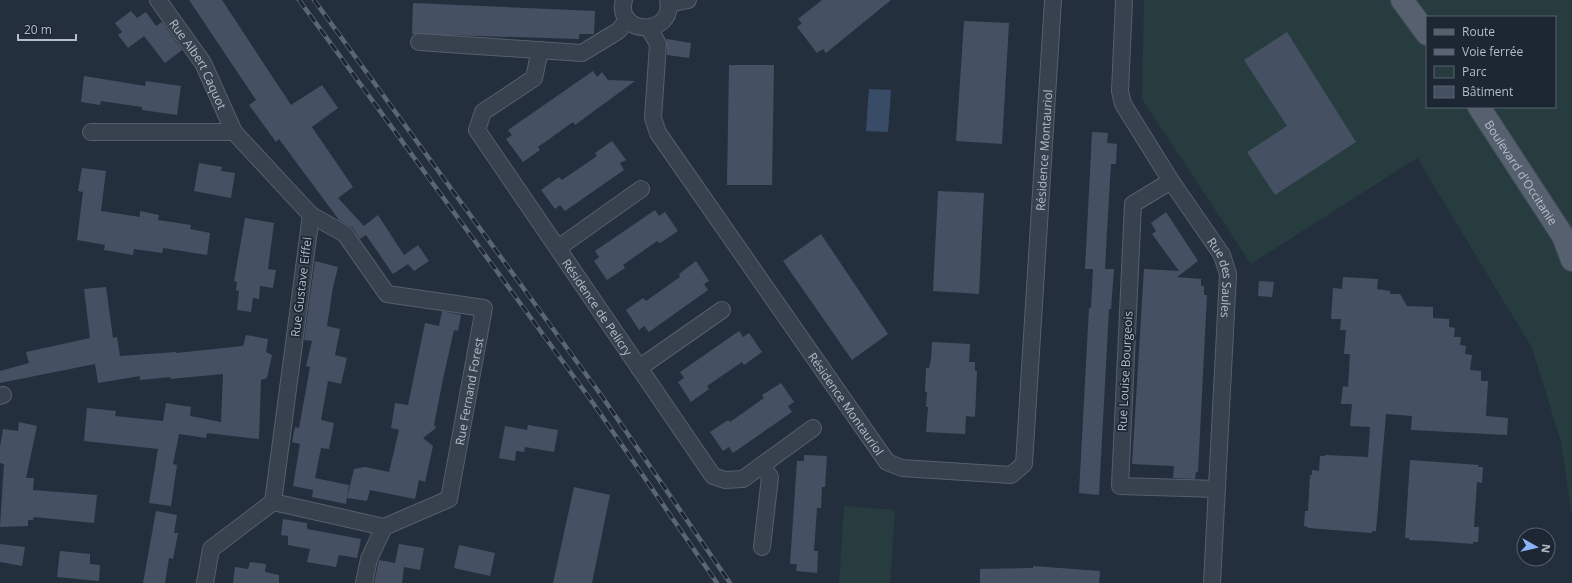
<svg xmlns="http://www.w3.org/2000/svg" width="1572" height="583" font-family="'Open Sans',sans-serif">
  <rect width="100%" height="100%" fill="#242f3e"/>
  <!-- green -->
  <g fill="#263c3f" fill-rule="evenodd">
    <path d="M1144,0H1572V516L1561,442L1532,348L1417,158L1251,264L1142,99ZM1427,17H1555V107H1427Z"/>
    <polygon points="844,506 895,510 890,583 839,583"/>
  </g>
  <!-- water -->
  <polygon fill="#394c67" points="869,89 891,90 888,132 866,131"/>
  <!-- building -->
  <g fill="#455162">
    <polygon points="189,0 222,0 291,105 322,85 338,108 312,127 353,187 338,198 364,226 378,215 404,255 418,245 429,261 414,271 408,264 393,274 366,235 360,239 353,228 339,220 279,139 276,142 249,105 256,100"/>
    <polygon points="822,0 891,0 826,53 823,49 817,53 797,27 802,23 798,19"/>
    <polygon points="413,3 595,11 594,34 579,34 579,39 412,34"/>
    <polygon points="131,11 137,18 146,12 156,26 162,22 182,50 165,63 144,36 128,48 118,35 122,32 115,23"/>
    <polygon points="964,21 1009,23 1002,144 956,141"/>
    <polygon points="1287,32 1356,142 1275,195 1247,152 1287,126 1244,60"/>
    <polygon points="667,39 691,43 689,58 667,55"/>
    <polygon points="729,65 774,65 772,185 727,185"/>
    <polygon points="593,71 597,77 602,72 608,80 635,81 575,125 573,122 538,147 540,150 523,162 506,139 512,135 508,130"/>
    <polygon points="84,76 145,86 146,81 181,86 177,115 142,110 142,107 101,101 100,105 81,102"/>
    <polygon points="1092,132 1108,133 1107,143 1117,144 1116,164 1111,164 1107,231 1105,269 1114,269 1111,309 1109,309 1099,495 1079,493 1089,308 1091,308 1093,269 1085,269"/>
    <polygon points="612,141 626,160 620,163 624,170 565,211 560,205 555,209 541,190 559,177 562,180 597,156 595,153"/>
    <polygon points="199,163 222,167 221,171 235,173 231,198 194,191"/>
    <polygon points="82,168 106,171 101,211 140,217 140,211 159,215 158,220 191,225 190,229 210,233 207,255 163,248 162,253 134,249 133,255 104,250 105,245 77,240 83,192 78,191"/>
    <polygon points="938,191 984,193 979,294 933,291"/>
    <polygon points="655,210 659,216 665,212 678,231 660,243 657,241 623,265 625,268 607,280 594,261 599,257 595,251"/>
    <polygon points="1166,212 1198,261 1177,277 1201,279 1201,286 1204,286 1204,295 1207,295 1198,472 1196,472 1195,479 1173,478 1174,466 1132,464 1144,269 1179,271 1152,234 1156,231 1151,223"/>
    <polygon points="245,218 274,223 268,269 276,270 273,288 260,286 259,299 253,298 251,312 237,310 239,291 236,290 237,282 234,281"/>
    <polygon points="821,234 888,334 852,360 783,261"/>
    <polygon points="315,261 338,267 333,287 327,326 340,329 335,355 347,358 341,384 328,381 321,420 334,423 329,449 321,448 315,478 349,485 346,504 312,497 313,490 293,486 300,444 292,442 295,427 299,428 310,367 306,366 312,341 304,340"/>
    <polygon points="696,261 709,281 704,284 708,290 649,332 644,326 639,330 626,310 643,298 646,301 680,277 679,274"/>
    <polygon points="1343,277 1378,279 1377,289 1390,291 1390,294 1400,294 1407,306 1433,307 1433,318 1449,319 1449,327 1455,328 1454,337 1461,337 1460,345 1466,346 1465,354 1472,355 1470,370 1481,371 1481,381 1488,381 1486,416 1508,418 1507,435 1411,430 1412,416 1386,414 1376,531 1372,531 1372,533 1308,528 1308,527 1304,526 1305,511 1308,511 1310,475 1312,475 1312,470 1319,471 1320,456 1325,456 1325,455 1368,457 1370,427 1350,426 1352,404 1341,404 1343,386 1348,387 1350,354 1344,354 1346,330 1340,330 1341,319 1331,319 1333,288 1342,289"/>
    <polygon points="1259,281 1274,282 1272,297 1258,296"/>
    <polygon points="106,287 113,338 117,337 120,356 176,352 176,353 243,346 246,335 268,339 266,352 272,355 267,378 261,380 259,439 207,433 206,438 179,434 173,464 177,465 171,506 149,503 158,449 84,441 87,408 116,411 115,416 163,421 166,403 191,407 190,416 221,422 223,374 170,379 171,377 140,380 140,376 98,383 95,364 0,383 0,371 29,363 26,352 90,338 84,289"/>
    <polygon points="442,311 461,315 458,331 454,330 443,379 434,425 436,428 423,438 433,446 425,482 419,480 415,499 370,490 367,501 347,498 354,469 365,467 389,472 399,430 391,428 395,403 408,405 425,323 439,326"/>
    <polygon points="739,331 743,337 749,333 762,352 744,365 742,362 707,386 709,389 691,402 678,382 684,378 680,372"/>
    <polygon points="932,342 970,344 969,362 975,362 975,371 977,371 975,417 966,416 965,434 926,432 928,407 926,407 927,392 925,392 926,368 929,368 931,359"/>
    <polygon points="781,383 794,402 788,406 792,412 733,453 729,447 723,451 710,432 728,420 730,422 764,398 762,395"/>
    <polygon points="19,422 37,426 26,478 34,478 33,490 97,495 94,523 34,517 33,520 28,520 28,526 0,527 4,464 0,463 0,447 3,429 18,431"/>
    <polygon points="528,425 558,430 554,452 525,447 524,452 516,451 515,461 499,458 505,426 527,430"/>
    <polygon points="804,455 827,456 825,487 822,487 821,508 817,508 814,551 818,551 817,573 796,571 797,564 790,564 797,461 804,461"/>
    <polygon points="1410,460 1479,465 1478,467 1483,467 1482,483 1477,482 1474,527 1479,527 1478,542 1473,542 1473,544 1433,541 1409,540 1409,538 1405,538"/>
    <polygon points="574,487 610,495 592,583 553,583"/>
    <polygon points="156,511 177,515 174,533 178,533 173,559 169,558 165,583 143,583"/>
    <polygon points="283,519 307,523 307,529 361,539 357,558 339,555 336,567 307,562 310,549 288,545 288,536 281,535"/>
    <polygon points="0,544 25,547 22,566 0,562"/>
    <polygon points="399,544 424,548 420,570 404,567 402,583 374,583 379,560 395,563"/>
    <polygon points="459,545 495,553 490,576 454,568"/>
    <polygon points="60,551 90,554 90,564 100,565 99,581 57,577"/>
    <polygon points="250,562 266,564 265,572 279,575 279,583 233,583 235,567 248,569"/>
    <polygon points="1033,566 1100,571 1099,583 980,583 980,569 1033,568"/>
  </g>
  <g fill="none" stroke-linecap="round" stroke-linejoin="round">
    <!-- street casing -->
    <g stroke="#565f6c" stroke-width="18">
      <g id="street">
        <path id="s1" d="M158,0L203,63L234,132"/>
        <path d="M624,0C614,35 675,38 668,0"/>
        <path id="s2" d="M1124,0L1120,91L1123,104L1171,181L1222,255L1228,274L1212,583"/>
        <polyline points="669,4 688,0"/>
        <path id="s3" d="M649,28L658,44L653,118L658,133L887,462L902,468L1011,475L1024,464L1053,0"/>
        <polyline points="419,42 582,53 618,31 628,20"/>
        <path id="s4" d="M540,50L534,78L483,112L477,130L713,476L725,480L743,479L813,428"/>
        <polyline points="91,132 234,132 311,215 273,502 211,549 205,583"/>
        <polyline points="1171,181 1133,204 1120,486 1217,489"/>
        <polyline points="558,248 641,189"/>
        <polyline points="639,368 722,310"/>
        <polyline points="0,396 3,395"/>
        <path id="s5" d="M273,502L384,527L449,499L484,308L387,294L345,234L311,215"/>
        <polyline points="762,547 770,477 762,465"/>
        <polyline points="364,583 369,559 384,527"/>
      </g>
    </g>
    <!-- primary casing -->
    <g stroke="#414a57" stroke-width="24">
      <g id="primary">
        <polyline points="1402,0 1427,34"/>
        <path id="s6" d="M1479,107L1563,236L1572,260"/>
      </g>
    </g>
    <!-- street -->
    <use href="#street" stroke="#38414e" stroke-width="16"/>
    <!-- primary -->
    <use href="#primary" stroke="#56606e" stroke-width="22"/>
    <!-- rail casing -->
    <g stroke="#5a6575" stroke-width="4.5">
      <g id="rail">
        <polyline points="299,0 593,403 717,583"/>
        <polyline points="314,0 601,395 730,583"/>
      </g>
    </g>
    <!-- rail -->
    <use href="#rail" stroke="#1d2633" stroke-width="3" stroke-dasharray="9" stroke-linecap="butt"/>
  </g>
  <g text-anchor="middle" dominant-baseline="central" stroke-width="3.5" stroke-linejoin="round" paint-order="stroke">
    <!-- street labels -->
    <g font-size="12" fill="#b4bcc9" stroke="#1d2633">
      <text stroke="none"><textPath href="#s1" startOffset="76">Rue Albert Caquot</textPath></text>
      <text stroke="none"><textPath href="#s3" startOffset="966">Résidence Montauriol</textPath></text>
      <text stroke="none"><textPath href="#s6" startOffset="78">Boulevard d'Occitanie</textPath></text>
      <text stroke="none"><textPath href="#s2" startOffset="307">Rue des Saules</textPath></text>
      <text transform="translate(301 287) rotate(-83)">Rue Gustave Eiffel</text>
      <text stroke="none"><textPath href="#s4" startOffset="323">Résidence de Pelicry</textPath></text>
      <text transform="translate(1125 371) rotate(-87)">Rue Louise Bourgeois</text>
      <text stroke="none"><textPath href="#s5" startOffset="294">Rue Fernand Forest</textPath></text>
      <text stroke="none"><textPath href="#s3" startOffset="438">Résidence Montauriol</textPath></text>
    </g>
  </g>
  <!-- legend -->
  <rect x="1426" y="16" width="130" height="92" fill="#1d2633" stroke="#59626f"/>
  <rect x="1434" y="29" width="20" height="6" fill="#56606e" stroke="#59626f"/>
  <text x="1462" y="36" font-size="12" fill="#b4bcc9">Route</text>
  <rect x="1434" y="49" width="20" height="6" fill="#5a6575" stroke="#59626f"/>
  <text x="1462" y="56" font-size="12" fill="#b4bcc9">Voie ferrée</text>
  <rect x="1434" y="66" width="20" height="12" fill="#263c3f" stroke="#59626f"/>
  <text x="1462" y="76" font-size="12" fill="#b4bcc9">Parc</text>
  <rect x="1434" y="86" width="20" height="12" fill="#455162" stroke="#59626f"/>
  <text x="1462" y="96" font-size="12" fill="#b4bcc9">Bâtiment</text>
  <!-- north arrow -->
  <g transform="translate(1536 547) rotate(98)"><circle r="19" fill="#1d2633" stroke="#59626f"/>
  <path d="M0-3L7 15L0 10L-7 15Z" fill="#8ab4f8"/>
  <text y="-6" font-size="11" font-weight="bold" text-anchor="middle" fill="#b4bcc9">N</text>
  </g>
  <!-- scale -->
  <path d="M18 34v6h58v-6" fill="none" stroke="#b4bcc9" stroke-width="2"/>
  <text x="24" y="34" font-size="12" fill="#b4bcc9" stroke="#1d2633" stroke-width="3" paint-order="stroke">20 m</text>
</svg>
